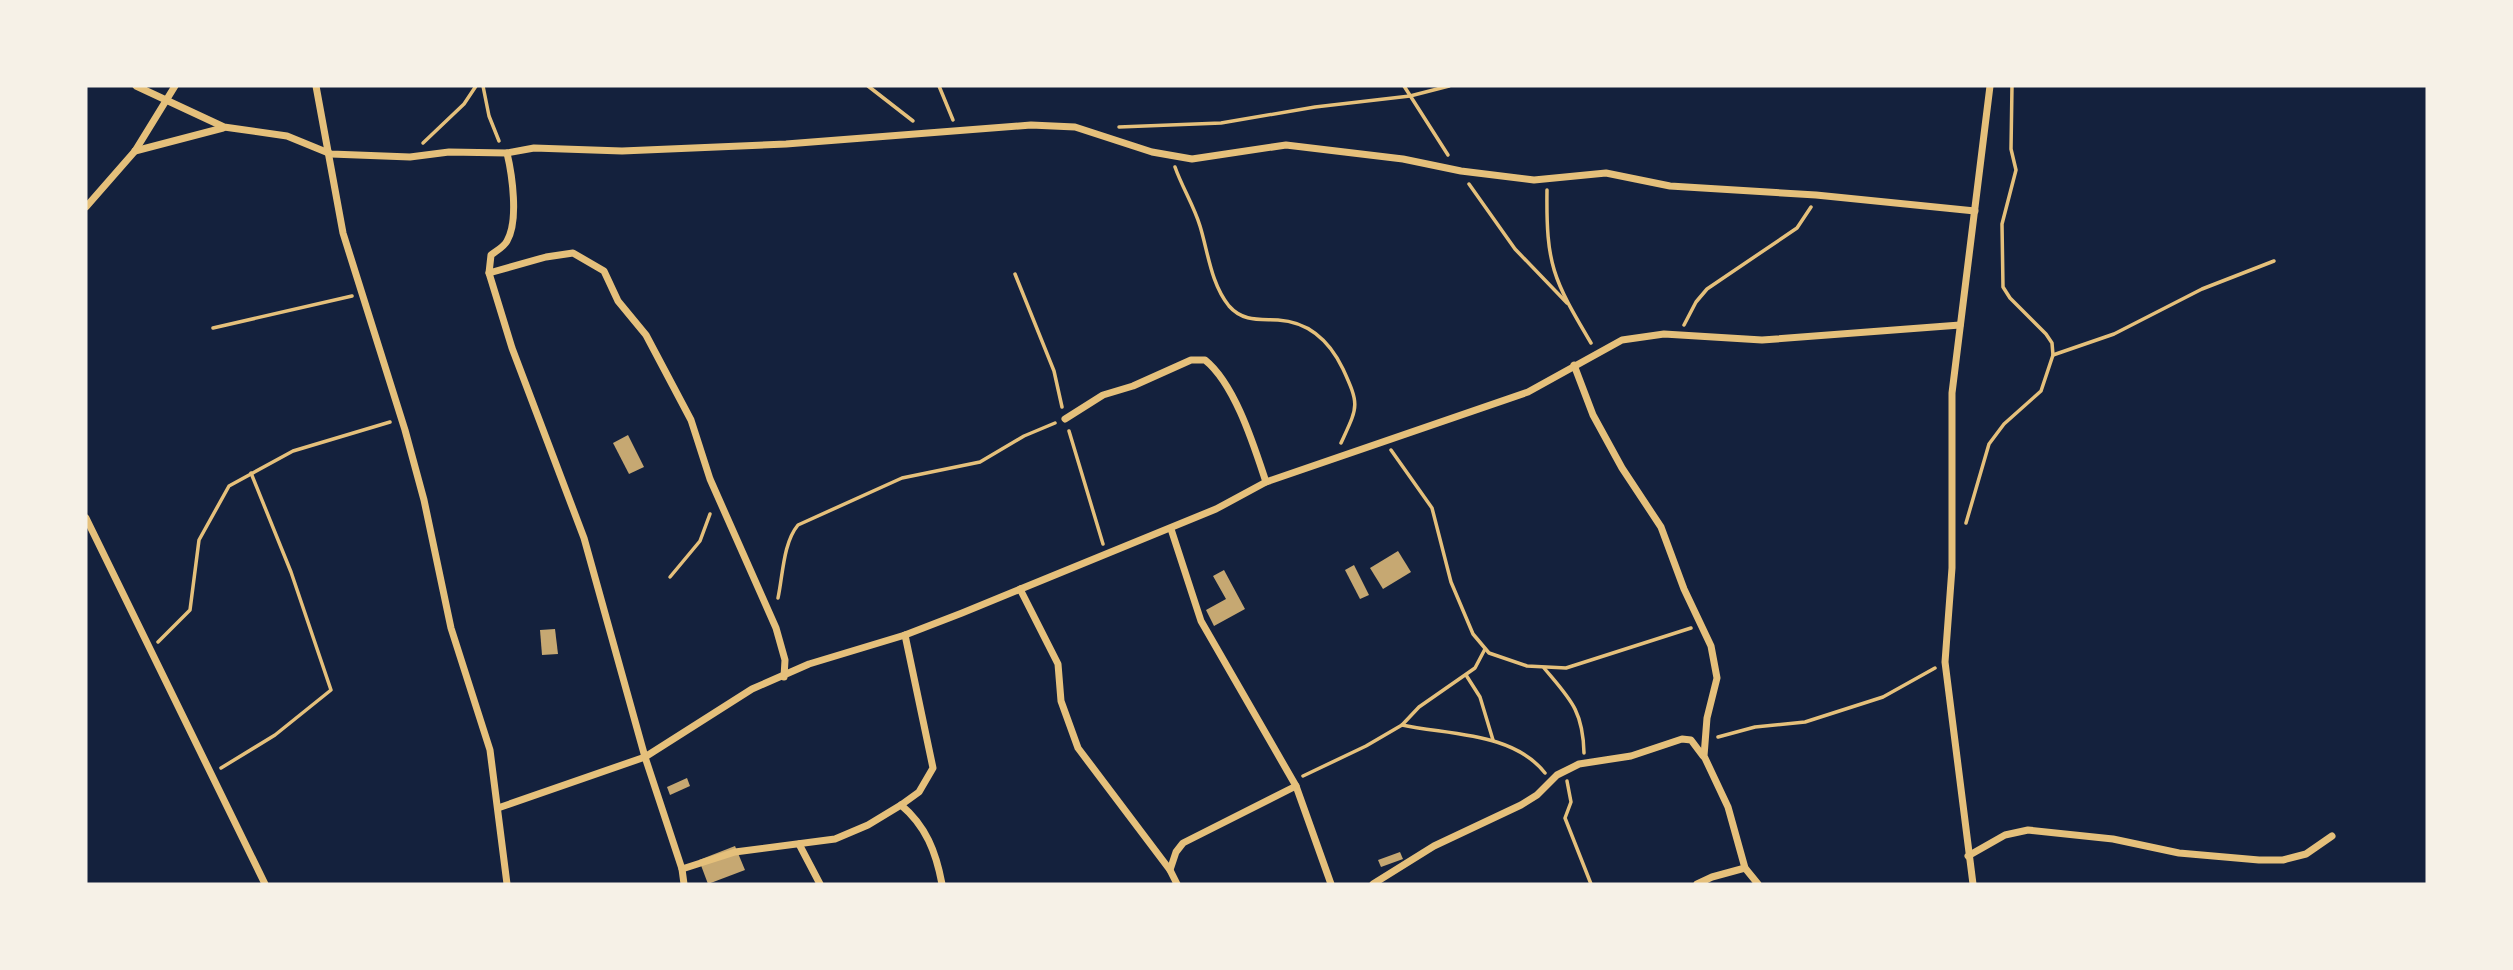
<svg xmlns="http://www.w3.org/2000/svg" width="2513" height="970" font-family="Raleway,sans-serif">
  <rect width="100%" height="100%" fill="#14213d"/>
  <!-- building -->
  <g fill="#c6a872">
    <polygon points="628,435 644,467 629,474 613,443"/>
    <polygon points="1398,551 1411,572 1383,589 1370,568"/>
    <polygon points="1354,565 1369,595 1360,599 1345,570"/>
    <polygon points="1224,570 1245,609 1214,626 1206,610 1226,599 1213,576"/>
    <polygon points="555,629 558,654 542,655 540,630"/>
    <polygon points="687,778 690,786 670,795 667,787"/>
    <polygon points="735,846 745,870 708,884 699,860"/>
    <polygon points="1400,852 1403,859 1381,867 1378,860"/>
  </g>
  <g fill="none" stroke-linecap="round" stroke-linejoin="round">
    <!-- path -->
    <g stroke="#e5c07b" stroke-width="3.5">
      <polyline points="483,86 489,116 499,141"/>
      <polyline points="868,86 913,121"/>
      <polyline points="939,86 953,120"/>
      <polyline points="1404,86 1448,155"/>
      <polyline points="1119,127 1221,123 1315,107 1410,96 1449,86"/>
      <polyline points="423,143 464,104 476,86"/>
      <path d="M1175,167C1182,187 1194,206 1200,226C1208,252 1211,284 1229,306C1243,322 1260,319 1278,320C1310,322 1330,342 1343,369C1360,406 1358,406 1341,443"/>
      <polyline points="1469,184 1515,249 1567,303"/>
      <path d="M1547,190C1546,265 1553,279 1591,343"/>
      <polyline points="1015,274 1054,371 1062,407"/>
      <polyline points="1684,325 1696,302 1707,289 1797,228 1811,207"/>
      <polyline points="213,328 352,296"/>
      <polyline points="2053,355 2114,334 2202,289 2274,261"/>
      <polyline points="1069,431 1103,544"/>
      <polyline points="1391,450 1432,508 1451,582 1473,634 1489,653 1527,666 1566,668 1691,628"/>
      <polyline points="1966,523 1989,444 2004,424 2041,391 2053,355 2052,343 2046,334 2010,298 2003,287 2002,224 2016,170 2011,149 2012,86"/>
      <polyline points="670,577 700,541 710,514"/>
      <path d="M778,598C783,575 783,543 798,525L902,478L980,462L1024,436L1055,423"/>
      <polyline points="158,642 190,610 199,540 229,486 293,451 390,422"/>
      <path d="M1544,668C1570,699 1583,710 1584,753"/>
      <polyline points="1466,675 1480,697 1493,740"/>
      <path d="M1402,725C1448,735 1513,732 1545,773"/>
      <polyline points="1718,737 1755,727 1805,722 1883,697 1935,668"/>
      <polyline points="221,768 275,735 331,690 291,572 251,473"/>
      <polyline points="1303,776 1366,746 1402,725 1419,707 1475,668 1485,649"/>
      <polyline points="1567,781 1571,802 1565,818 1591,884"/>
    </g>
    <!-- minor -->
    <g stroke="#e5c07b" stroke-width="7">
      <polyline points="136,86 224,127 287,136 331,154 410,157 449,152 507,153 534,148 622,151 786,144 1031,125 1075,127 1152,152 1192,159 1286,145 1403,159 1461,171 1534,180 1606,173 1670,186 1816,195 1975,211"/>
      <polyline points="316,86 343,233 405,430 424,500 451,628 490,750 507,884"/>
      <polyline points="135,151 223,128"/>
      <path d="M507,153C512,174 519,221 507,241C504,247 496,251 491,255L489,273L512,348L584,538L645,757L682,869L684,884"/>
      <polyline points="86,207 135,151 175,86"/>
      <polyline points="489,273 546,257 573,253 604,271 618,301 646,335 691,420 710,479 776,628 785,660 784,677"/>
      <polyline points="1574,365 1593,415 1622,468 1661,527 1684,589 1711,646 1717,678 1707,718 1704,756 1728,807 1745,868 1758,884"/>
      <path d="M1065,419L1103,395L1133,386L1191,360H1205C1235,384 1254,446 1266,482"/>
      <polyline points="86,518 265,884"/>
      <polyline points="1171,529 1201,621 1296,786 1331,884"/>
      <polyline points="1020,589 1058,664 1061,701 1078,748 1170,870"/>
      <path d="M901,805C926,826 936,852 942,884"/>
      <polyline points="498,808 645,757 752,689 809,664 905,635 962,613 1216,509 1266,482 1528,392 1622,340 1664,334 1762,340 1960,325"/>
      <polyline points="799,844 820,884"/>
      <polyline points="1968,856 2005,835 2028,830 2113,839 2179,853 2259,860 2283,860 2306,854 2332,836"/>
      <polyline points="682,869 735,852 835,839 868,825 901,805 919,792 933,768 905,635"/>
      <polyline points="1177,884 1170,870 1176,852 1183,843 1296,786"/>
      <polyline points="1373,884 1434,846 1521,805 1537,795 1557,775 1579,764 1631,756 1682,739 1691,740 1703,756"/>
      <polyline points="1697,884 1712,877 1745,868"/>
      <polyline points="1973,884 1945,662 1952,568 1952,393 1990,86"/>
    </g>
  </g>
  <!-- border -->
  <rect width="2513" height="970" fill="none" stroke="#f6f1e7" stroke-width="175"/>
</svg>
